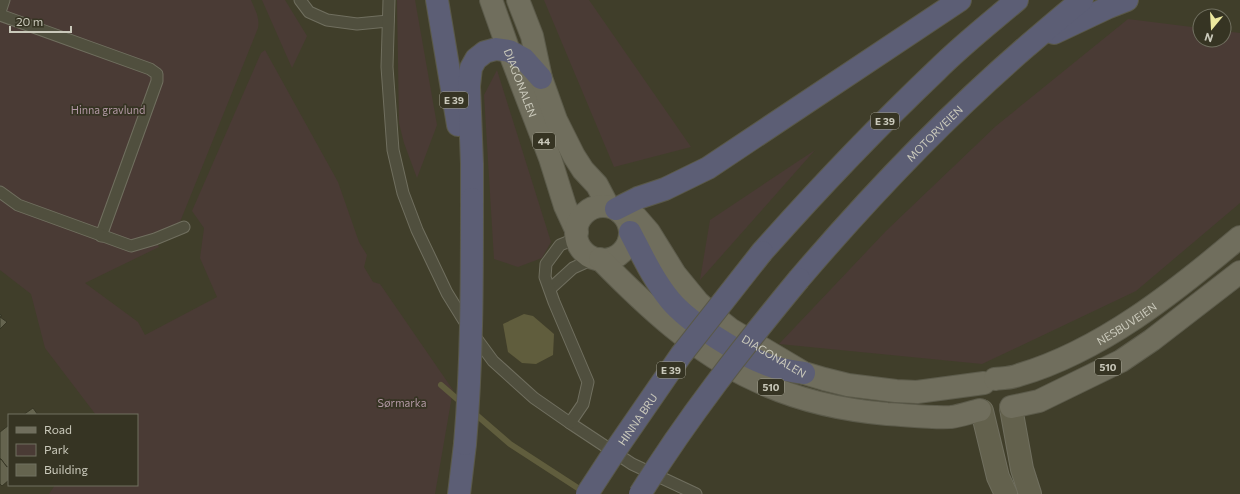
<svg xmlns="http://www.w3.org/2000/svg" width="1240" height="494" font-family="Commissioner,sans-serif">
  <rect width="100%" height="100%" fill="#403e2a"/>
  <!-- green -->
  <g fill="#4a3b35">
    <path d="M0,0H251C255,10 260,17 258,28L180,222L154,236L159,247L85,283L138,322L145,335L217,297L200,258L204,228L192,211L261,53L265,50L338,182L359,242L367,255L364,267L373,282L380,284L453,390L435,494H49L55,485H137V415H96L45,348L31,294L0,270Z"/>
    <polygon points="262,0 285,0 307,36 292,68"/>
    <polygon points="397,0 415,0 437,125 417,178 404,143 399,123"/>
    <polygon points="544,0 589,0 691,147 614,167"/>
    <polygon points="1128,19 1200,28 1200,40 1224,40 1224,31 1240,33 1240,203 1136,291 982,364 779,344 886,231 996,126"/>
    <polygon points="497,70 551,242 542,258 518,267 494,259 484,95"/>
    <polygon points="815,150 700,280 710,220"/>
  </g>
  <!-- water -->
  <polygon fill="#605d3d" points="524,314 533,316 554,334 553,355 536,364 522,363 508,352 503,324"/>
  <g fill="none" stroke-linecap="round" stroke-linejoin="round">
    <!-- stream -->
    <g stroke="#605d3d" stroke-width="6">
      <polyline points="441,385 463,404"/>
      <polyline points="473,412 510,444 584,492"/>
    </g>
  </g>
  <!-- building -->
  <g fill="#65644f" stroke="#373625">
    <polygon points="0,314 2,316 0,317 7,322 0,329"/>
    <polygon points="33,408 38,415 23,415"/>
    <polygon points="9,425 9,466 7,467 0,458 0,432"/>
    <polygon points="1,459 7,467 9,466 9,480 2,486 0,484 0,460"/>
  </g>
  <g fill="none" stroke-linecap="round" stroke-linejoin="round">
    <!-- lane casing -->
    <g stroke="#706f5f" stroke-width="13">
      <g id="lane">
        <polyline points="300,0 309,12 327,20 357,24 388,21"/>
        <polyline points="389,0 387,67 393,150 403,193 417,230 447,293 468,327 493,361 534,398 570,423 632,464 696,494"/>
        <polyline points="0,12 4,0"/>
        <polyline points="0,15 150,69 157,74 157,81 101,236"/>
        <polyline points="0,192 18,205 131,246 155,239 184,227"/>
        <polyline points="550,289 573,268 595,258"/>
        <polyline points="570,423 583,404 588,382 554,302 545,277 546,264 560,245 577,238"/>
      </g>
    </g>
    <!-- secondary casing -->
    <g stroke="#706f5f" stroke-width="24">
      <g id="secondary">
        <polyline points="1011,408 1022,469 1030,494"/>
        <polyline points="982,411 998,477 1006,494"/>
      </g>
    </g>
    <!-- primary casing -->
    <g stroke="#5c5b4b" stroke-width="24">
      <g id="primary">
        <path id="s1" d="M491,0L509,51L550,158L565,206L577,232"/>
        <polyline points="518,0 532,36 541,78 556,120 574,156 583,170 597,185 608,206"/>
        <circle cx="603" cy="233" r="27"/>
        <path id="s2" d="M620,212L636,217L649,232L675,274L698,302L711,314L730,329L755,344L804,373L824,379L848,385L896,391L917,392L984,383"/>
        <path d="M600,259C646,306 695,352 755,380C796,400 842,410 887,414C908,415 930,418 951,417C960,416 971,412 980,410"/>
        <path id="s3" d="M995,379C1003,378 1012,378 1019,375C1101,351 1176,291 1240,237"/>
        <polyline points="1011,407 1039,401 1121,361 1152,340 1240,272"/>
      </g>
    </g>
    <!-- highway casing -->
    <g stroke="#5a5949" stroke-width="24">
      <g id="highway">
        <polyline points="437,0 458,125"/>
        <polyline points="1054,33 1109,7 1127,0"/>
        <polyline points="472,199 472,164 469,86 471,68 476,59 485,52 496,49 509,51 524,59 541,78"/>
        <polyline points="616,209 638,198 665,189 708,168 960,0"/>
        <path d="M630,232C642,255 653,279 670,300C689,323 742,356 771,366C781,370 793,371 804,373"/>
        <path d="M762,252C818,189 876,128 937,70C962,45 990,23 1017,0"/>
        <path id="s4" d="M799,279C869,197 944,118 1026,47C1045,31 1063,15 1082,0"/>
        <polyline points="459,494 465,444"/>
      </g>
    </g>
    <!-- lane -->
    <use href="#lane" stroke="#504f3e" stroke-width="11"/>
    <!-- secondary -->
    <use href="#secondary" stroke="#63614d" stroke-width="22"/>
    <!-- primary -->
    <use href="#primary" stroke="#706e5d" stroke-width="22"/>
    <!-- highway -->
    <use href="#highway" stroke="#5c5e75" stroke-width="22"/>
    <!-- highway-bridge casing -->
    <g stroke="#5a5949" stroke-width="24" stroke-linecap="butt">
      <g id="highway-bridge">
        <path d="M465,444C472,363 472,281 472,199"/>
        <path id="s5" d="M587,494L619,445L681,355L762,252"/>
        <path d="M640,494C687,418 742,348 799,279"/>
      </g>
    </g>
    <!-- highway-bridge -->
    <use href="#highway-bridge" stroke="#5c5e75" stroke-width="22"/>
  </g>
  <g text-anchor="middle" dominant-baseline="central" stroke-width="3.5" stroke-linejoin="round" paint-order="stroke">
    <!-- shield labels -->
    <g fill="#363423" stroke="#9e9c8d" stroke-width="1">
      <rect x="440" y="92" width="28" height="16" rx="3"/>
      <rect x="871" y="113" width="28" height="16" rx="3"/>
      <rect x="533" y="133" width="22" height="16" rx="3"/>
      <rect x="1095" y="359" width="26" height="16" rx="3"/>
      <rect x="657" y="362" width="28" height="16" rx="3"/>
      <rect x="758" y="379" width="26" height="16" rx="3"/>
    </g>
    <g font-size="10" font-weight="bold" fill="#cac9bb">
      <text x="454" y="100">E 39</text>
      <text x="885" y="121">E 39</text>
      <text x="544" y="141">44</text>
      <text x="1108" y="367">510</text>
      <text x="671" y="370">E 39</text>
      <text x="771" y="387">510</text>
    </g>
    <!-- street labels -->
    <g font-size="11" fill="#cac9bb" stroke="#363423">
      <text stroke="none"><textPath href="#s1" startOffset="88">DIAGONALEN</textPath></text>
      <text stroke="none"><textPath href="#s4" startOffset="199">MOTORVEIEN</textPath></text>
      <text stroke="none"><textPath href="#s3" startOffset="144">NESBUVEIEN</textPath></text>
      <text stroke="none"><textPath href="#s2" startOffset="216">DIAGONALEN</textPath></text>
      <text stroke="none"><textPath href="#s5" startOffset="90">HINNA BRU</textPath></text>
    </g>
    <!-- park labels -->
    <g font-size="11" fill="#b298a4" stroke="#363423">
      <text x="108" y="109">Hinna gravlund</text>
      <text x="402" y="402">Sørmarka</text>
    </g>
  </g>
  <!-- legend -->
  <rect x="8" y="414" width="130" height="72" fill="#363423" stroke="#717060"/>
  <rect x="16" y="427" width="20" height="6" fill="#706e5d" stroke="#717060"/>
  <text x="44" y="434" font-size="12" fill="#cac9bb">Road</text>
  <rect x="16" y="444" width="20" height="12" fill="#4a3b35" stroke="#717060"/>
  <text x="44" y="454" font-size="12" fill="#cac9bb">Park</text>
  <rect x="16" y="464" width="20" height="12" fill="#65644f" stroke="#717060"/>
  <text x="44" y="474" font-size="12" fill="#cac9bb">Building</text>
  <!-- north arrow -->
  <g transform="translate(1212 28) rotate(198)"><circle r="19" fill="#363423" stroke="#717060"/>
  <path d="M0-3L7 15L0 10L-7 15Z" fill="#ede89e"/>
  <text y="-6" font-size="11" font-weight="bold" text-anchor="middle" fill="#cac9bb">N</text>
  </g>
  <!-- scale -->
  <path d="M10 26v6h61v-6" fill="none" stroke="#cac9bb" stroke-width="2"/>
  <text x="16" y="26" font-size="12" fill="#cac9bb" stroke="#363423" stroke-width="3" paint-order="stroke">20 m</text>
</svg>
